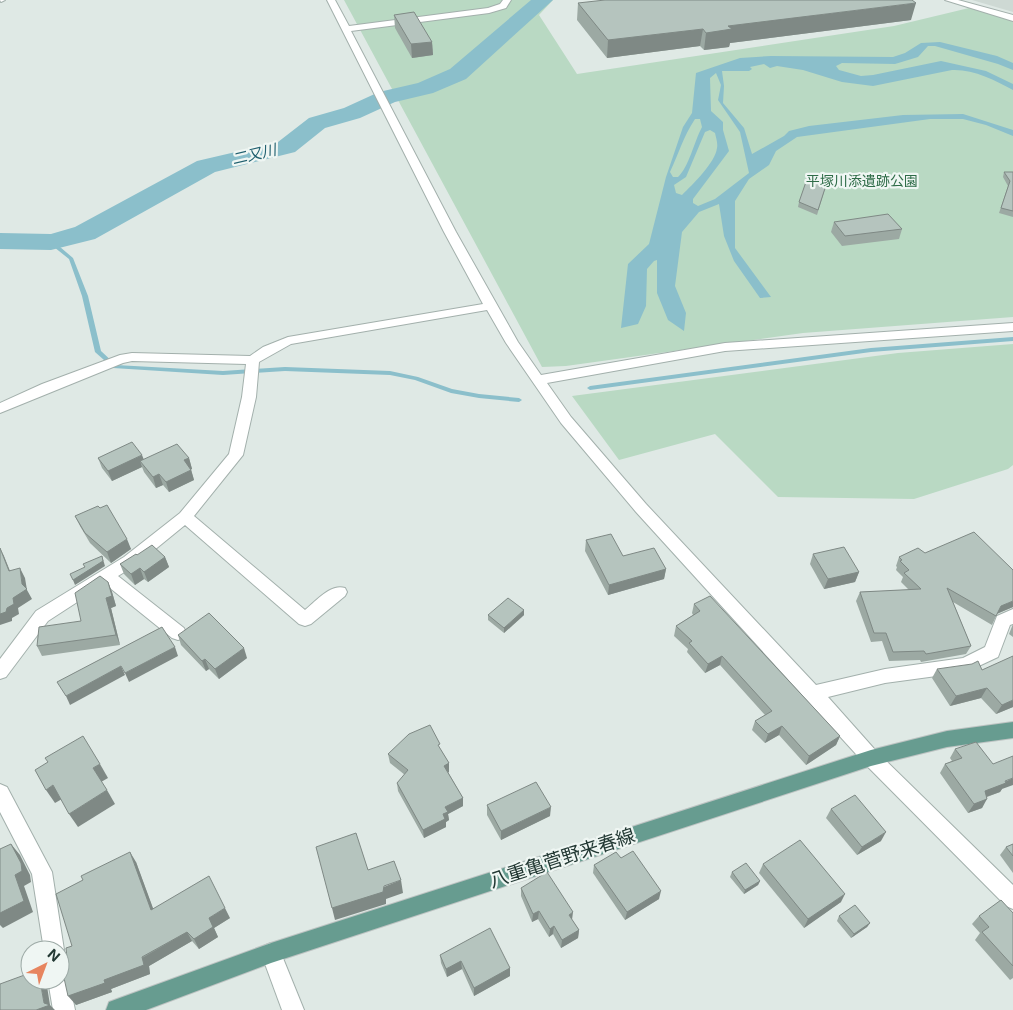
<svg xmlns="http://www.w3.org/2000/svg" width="1013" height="1010" font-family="Inter,'Noto Sans JP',sans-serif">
  <rect width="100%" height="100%" fill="#dfe9e5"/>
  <!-- built -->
  <polygon fill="#ced9d4" points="972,0 1013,0 1013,12"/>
  <!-- green -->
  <g fill="#b9d9c3">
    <polygon points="344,0 553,0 539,15 577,74 894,26 969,8 1013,21 1013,317 803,333 566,366 542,367"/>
    <polygon points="1013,344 1013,465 1008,469 914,499 778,497 715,434 619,460 572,396 898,353"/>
  </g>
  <!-- water -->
  <path fill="#8bbfcb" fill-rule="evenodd" d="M940,42L997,56L1013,63V70L998,64L935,46H928L918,57L895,64L842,63L836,66L839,70L861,76L873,75L941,61L986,71L1013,84V90C995,80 973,69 952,70L873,86L842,82L803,70L777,66L770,68L764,64L750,67L752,69L749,71H722L724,86L723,103L744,128L752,154L784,136L789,131L809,126L903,115L963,114L1013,130V136L986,125L963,119H930L797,137L776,151L769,165L749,179L735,201V248L771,297L760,298L734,261L724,236L719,204L699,212L682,232L675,286L686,313L684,331L668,320L657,293V260L654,261L647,269L646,306L638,324L621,328L628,264L649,244L666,177L683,127L692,113L696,73L740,58L771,56L893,57L905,53L921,43ZM716,73L721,85L718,100L740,132L749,173L715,199L698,206L693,203V199L729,151L723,130V122L711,111L710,78ZM695,119H700L702,127C694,142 689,167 678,177H673L670,172C679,153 683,137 695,119ZM710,130L715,133C716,138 718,143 717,148C715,163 693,184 682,195L676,193L674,185L686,177L705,132Z"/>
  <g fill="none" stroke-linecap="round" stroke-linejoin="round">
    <!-- stream -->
    <g fill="#8bbfcb" fill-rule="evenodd">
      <polygon points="49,241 53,241 73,258 88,296 101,351 116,365 223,371 285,367 390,371 418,377 452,389 479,394 519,398 522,400 519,402 479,398 451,393 415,380 390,375 285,371 223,375 113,368 95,352 82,296 69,259 49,243"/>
      <polygon points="1013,337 1013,341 871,352 590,390 587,388 590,386 871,348"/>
    </g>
    <!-- river -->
    <polygon fill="#8bbfcb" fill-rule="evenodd" points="531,0 553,0 466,79 433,93 395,102 360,118 325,128 295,152 215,172 95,239 51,250 0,249 0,233 51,234 75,227 197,161 278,142 309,118 344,108 379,92 418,83 450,69"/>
    <!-- minor casing -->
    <g stroke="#a3b0ac" stroke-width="2">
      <g id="minor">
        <polygon points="0,0 5,0 1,2"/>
        <path d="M327,0H335L349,26L488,8L500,4L503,0H511L506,8L489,13L351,31L456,232L518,342L541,375L725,343L1013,323V331L725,351L547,383L571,417L646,504L816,685L885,669L963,658L985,647L997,616L1013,609V624L1010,625L998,657L966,672L885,683L828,697L877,752L1013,885V909L1006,906L865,764L636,512L561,423L506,343L487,310L291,344L259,362L256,397L243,455L194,516L305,610C316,601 331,583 345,588L347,592L345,596L311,624L305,626L299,624L185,525L136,565L118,576L184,628L186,633L184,638L178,640L172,638L105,584L48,621L6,677L0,679V659L36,611L124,557L180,513L229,454L242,397L246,364L132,361L123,363L0,413V403L42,384L120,355L132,353L250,356L263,347L288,337L483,304L444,232Z"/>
        <polygon points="945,0 958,0 1013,15 1013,21"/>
        <polygon points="0,784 7,787 52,872 64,950 60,958 60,950 44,950 32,874 0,812"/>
        <polygon points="271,943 278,946 304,1010 282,1010 261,953 264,946"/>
        <polygon points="60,970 67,972 75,1010 53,1010 48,980 60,980"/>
      </g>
    </g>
    <!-- major casing -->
    <g stroke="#bdc3c2" stroke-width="2">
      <polygon id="major" points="1013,722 1013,738 947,747 871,766 271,963 146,1010 106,1010 109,1002 117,999 271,943 871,750 947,731"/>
    </g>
    <!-- minor -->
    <use href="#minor" fill="#fff" fill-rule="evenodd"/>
    <!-- major -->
    <use href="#major" fill="#679c90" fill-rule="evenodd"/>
  </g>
  <!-- wall -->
  <g fill="#9ca9a3">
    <polygon points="578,3 911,20 730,43 729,47 704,50 700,46 607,58 577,20"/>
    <polygon points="394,15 432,42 433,55 412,58 395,28"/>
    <polygon points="1004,172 1013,172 1013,217 999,213 1008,186 1003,177"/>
    <polygon points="828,179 817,215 798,207 799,202"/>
    <polygon points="834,222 902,229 899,239 842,246 831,232"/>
    <polygon points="98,458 144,460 189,458 192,469 191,469 194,480 169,492 163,485 156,488 144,472 142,467 112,481 102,468"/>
    <polygon points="100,508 131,549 111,563 90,543 80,526 75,516"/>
    <polygon points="586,540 623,556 666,569 664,579 608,595 585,551"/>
    <polygon points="925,553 1013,607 997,614 992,625 953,602 971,646 966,654 921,662 920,660 889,661 882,641 871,642 856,601 860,592 909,590 901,582 903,577 896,570 897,567 896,566 899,557"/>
    <polygon points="813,554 859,572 855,582 824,589 810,564"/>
    <polygon points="137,555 165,557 169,567 148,582 144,579 135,585 124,574 120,564"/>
    <polygon points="108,582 112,592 116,606 111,608 120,645 42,656 37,646 81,621"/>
    <polygon points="694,604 840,736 836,745 806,765 779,735 765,743 752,730 755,721 765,715 720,665 705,673 687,652 688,649 674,636 676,626 693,615 692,613"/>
    <polygon points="524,610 524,615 504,633 488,620 488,615"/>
    <polygon points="1013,624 1013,637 1009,634"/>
    <polygon points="178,635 247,658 219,679 209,669 206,671 181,645"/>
    <polygon points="937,669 982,670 1013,707 996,714 981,698 950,706 932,678"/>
    <polygon points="955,749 1002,789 1000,792 987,797 982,808 968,813 940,773 945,764 952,761 950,758"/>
    <polygon points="441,750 449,763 449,772 448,772 463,798 463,806 448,814 449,820 446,822 446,827 424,838 398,791 397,783 405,775 390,763 388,754"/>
    <polygon points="487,805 550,816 501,840 487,815"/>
    <polygon points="831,809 881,841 857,855 826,818"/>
    <polygon points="1013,844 1013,873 1000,855 1006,847"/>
    <polygon points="621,858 659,899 625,920 593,873 594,865"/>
    <polygon points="136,862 153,909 230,918 214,928 218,937 199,949 192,941 149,966 150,974 111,989 112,992 76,1005 62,964 60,962 60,960 67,958 72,946"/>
    <polygon points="763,864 841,902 804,928 759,873"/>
    <polygon points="732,872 760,881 758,885 744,894 730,877"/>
    <polygon points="521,888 572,920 579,930 578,938 561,948 553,934 549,937 538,919 532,922 521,896"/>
    <polygon points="1013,913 1013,978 1010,980 975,940 980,933 972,924 979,916"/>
    <polygon points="839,916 870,923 867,927 851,938 837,921"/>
    <polygon points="440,955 510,968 510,976 474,996 462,969 447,977 441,963"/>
  </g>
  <!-- shaded-wall -->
  <g fill="#7f8985">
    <polygon points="916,3 911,20 730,43 729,47 704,50 706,33 728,26"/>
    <polygon points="703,29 700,46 607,58 608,40"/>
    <polygon points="432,42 433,55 412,58 411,44"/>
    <polygon points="142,455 146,465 140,461 142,467 112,481 108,471"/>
    <polygon points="189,458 192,469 187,471 184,460"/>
    <polygon points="191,470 194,480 169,492 166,482"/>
    <polygon points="159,474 163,485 156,488 153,477"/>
    <polygon points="127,539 131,549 111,563 107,552"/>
    <polygon points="0,548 4,556 14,581 9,571"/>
    <polygon points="102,556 105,566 75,585 73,580"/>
    <polygon points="165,557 169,567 148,582 144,572"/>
    <polygon points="20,568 25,578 27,590 32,599 18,608 19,614 12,618 12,621 0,625 0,614 7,608 22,584"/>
    <polygon points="140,568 144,579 135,585 131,574"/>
    <polygon points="666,569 664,579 608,595 609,585"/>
    <polygon points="859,572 855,582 824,589 828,579"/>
    <polygon points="108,582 112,592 116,606 111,608 120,645 116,635 106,598"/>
    <polygon points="1013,601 1013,607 996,614 1001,606"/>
    <polygon points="524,610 524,615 504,633 504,628"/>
    <polygon points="175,647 178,656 129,682 125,673"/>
    <polygon points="244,648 247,658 219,679 215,669"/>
    <polygon points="722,656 720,665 705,673 708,664"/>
    <polygon points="205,659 209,669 206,671 202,661"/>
    <polygon points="121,666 125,675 70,705 66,696"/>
    <polygon points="987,688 981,698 950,706 956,696"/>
    <polygon points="1013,700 1013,707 996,714 1002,705"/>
    <polygon points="782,726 779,735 765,743 768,734"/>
    <polygon points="840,736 836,745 806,765 809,756"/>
    <polygon points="449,763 449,772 445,774 444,766"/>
    <polygon points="100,764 108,778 101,782 93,768"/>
    <polygon points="1013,778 1013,785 1002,789 1000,792 980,799 985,791"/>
    <polygon points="53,785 62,799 55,803 46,790"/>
    <polygon points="107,790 115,804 78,827 69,814"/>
    <polygon points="463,798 463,806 448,814 449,820 446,822 446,827 424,838 423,830 443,814 445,807"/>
    <polygon points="987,799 982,808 968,813 974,804"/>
    <polygon points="551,807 550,816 501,840 501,831"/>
    <polygon points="886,832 881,841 857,855 862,847"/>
    <polygon points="11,844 20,855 30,875 31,882 24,886 33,912 3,928 0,925 0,913 15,875"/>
    <polygon points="130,852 136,862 157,919 151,910"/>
    <polygon points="401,880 403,893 386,899 386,904 335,920 332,908"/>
    <polygon points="760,881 758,885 744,894 745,890"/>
    <polygon points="661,891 659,899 625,920 627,912"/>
    <polygon points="845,894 841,902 804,928 808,919"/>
    <polygon points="225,908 230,918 214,928 218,937 199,949 194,939 209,918"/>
    <polygon points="539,911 538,919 532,922 533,914"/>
    <polygon points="573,912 572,920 569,915"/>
    <polygon points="870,923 867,927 851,938 854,934"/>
    <polygon points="554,926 553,934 549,937 550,929"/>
    <polygon points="579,930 578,938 561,948 562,940"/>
    <polygon points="187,932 192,941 149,966 150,974 111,989 112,992 76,1005 68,996 104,980"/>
    <polygon points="461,961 462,969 447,977 446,969"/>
    <polygon points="510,968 510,976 474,996 474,988"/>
    <polygon points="40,980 46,980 50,1005 55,1010 36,1010 44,1003"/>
  </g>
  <!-- building -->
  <g fill="#b5c4be" stroke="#7f8985">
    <polygon points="605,0 912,0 916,3 728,26 732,29 706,33 703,29 608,40 578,3"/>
    <polygon points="414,12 432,42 411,44 394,15"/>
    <polygon points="1004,172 1013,172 1013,211 1001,208 1010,181"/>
    <polygon points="808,176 828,179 818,210 799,202"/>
    <polygon points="888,214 902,229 845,236 834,222"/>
    <polygon points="132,442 142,455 108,471 98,458"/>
    <polygon points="177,444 189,458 184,460 191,470 166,482 159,474 153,477 140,461"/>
    <polygon points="107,505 127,539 107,552 85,533 75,516 98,506 100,508"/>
    <polygon points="974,532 1013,570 1013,601 1001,606 996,616 947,588 971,646 926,654 924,651 893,652 886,633 874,633 860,592 921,589 904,573 909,570 900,561 902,560 899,557 918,548 925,553"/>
    <polygon points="611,534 623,556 654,548 666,569 609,585 586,540"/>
    <polygon points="152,545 165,557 144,572 140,568 131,574 120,564 136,554 137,555"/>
    <polygon points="844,547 859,572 828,579 813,554"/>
    <polygon points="0,548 9,571 20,568 22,584 27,589 13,598 14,604 7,608 6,612 0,614"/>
    <polygon points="102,556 103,561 73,580 70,574 85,567 83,564"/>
    <polygon points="100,576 108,582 112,596 106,598 116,635 37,646 39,627 81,621 75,593"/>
    <polygon points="710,596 840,736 809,756 782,726 768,734 755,721 772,711 722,656 708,664 689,643 692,641 676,626 700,611 694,604"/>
    <polygon points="508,598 524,610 504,628 488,615"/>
    <polygon points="209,613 244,648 215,669 205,659 202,661 178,635"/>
    <polygon points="162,627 175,647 125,673 121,666 66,696 57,682"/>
    <polygon points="1013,656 1013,700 1002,705 987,688 956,696 937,669 972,664 978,661 982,670"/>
    <polygon points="430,725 440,744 438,745 449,763 444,766 463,798 445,807 448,812 443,814 445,819 423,830 397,783 408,770 388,754 409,734"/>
    <polygon points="83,736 100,764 93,768 107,790 69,814 53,785 46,790 35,770 48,762 45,758"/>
    <polygon points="976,742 993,764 1013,756 1013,778 1005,781 1006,783 985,791 987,799 974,804 945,764 962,758 955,749"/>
    <polygon points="536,782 551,807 501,831 487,805"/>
    <polygon points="855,795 886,832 862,847 831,809"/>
    <polygon points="356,833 368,870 394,861 401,880 384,886 383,892 332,908 316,847"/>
    <polygon points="800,840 845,894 808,919 763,864"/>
    <polygon points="11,844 21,863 22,871 15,875 24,901 0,913 0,849"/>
    <polygon points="1013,844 1013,856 1006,847"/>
    <polygon points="633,851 661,891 627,912 594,865 616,852 621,858"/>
    <polygon points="130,852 151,910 209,876 225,908 209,918 213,927 194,939 187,932 142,957 144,965 104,980 105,983 68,996 60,960 67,958 66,948 72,946 56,894 83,880 81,876"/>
    <polygon points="746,863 760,881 745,890 732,872"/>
    <polygon points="547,872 573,912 569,915 579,930 562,940 554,926 550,929 539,911 533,914 521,888"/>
    <polygon points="1001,900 1013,913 1013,966 982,932 989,927 979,916"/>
    <polygon points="855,905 870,923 854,934 839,916"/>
    <polygon points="490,928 510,968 474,988 461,961 446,969 440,955"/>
    <polygon points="30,973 30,980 40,980 44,1003 50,1005 36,1010 0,1010 0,984"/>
  </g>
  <g text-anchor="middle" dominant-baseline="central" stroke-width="4.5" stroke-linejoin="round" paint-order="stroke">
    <!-- far-park labels -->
    <g font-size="14" fill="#2f6c48" stroke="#eff6f3">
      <text x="862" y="180">平塚川添遺跡公園</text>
    </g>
    <!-- far-water labels -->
    <g font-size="15" font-style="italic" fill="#21606f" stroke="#eff6f3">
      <text transform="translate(254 154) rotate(-13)">二又川</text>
    </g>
    <!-- near-street labels -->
    <g font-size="19" fill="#223833" stroke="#eff6f3">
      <text transform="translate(562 858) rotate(-18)">八重亀菅野来春線</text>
    </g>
  </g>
  <!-- north arrow -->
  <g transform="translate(45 965) rotate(42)"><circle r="24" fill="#eff6f3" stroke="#9daaa6"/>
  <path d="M0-4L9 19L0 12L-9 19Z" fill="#e7855f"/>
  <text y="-8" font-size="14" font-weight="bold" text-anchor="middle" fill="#223833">N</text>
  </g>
</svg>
